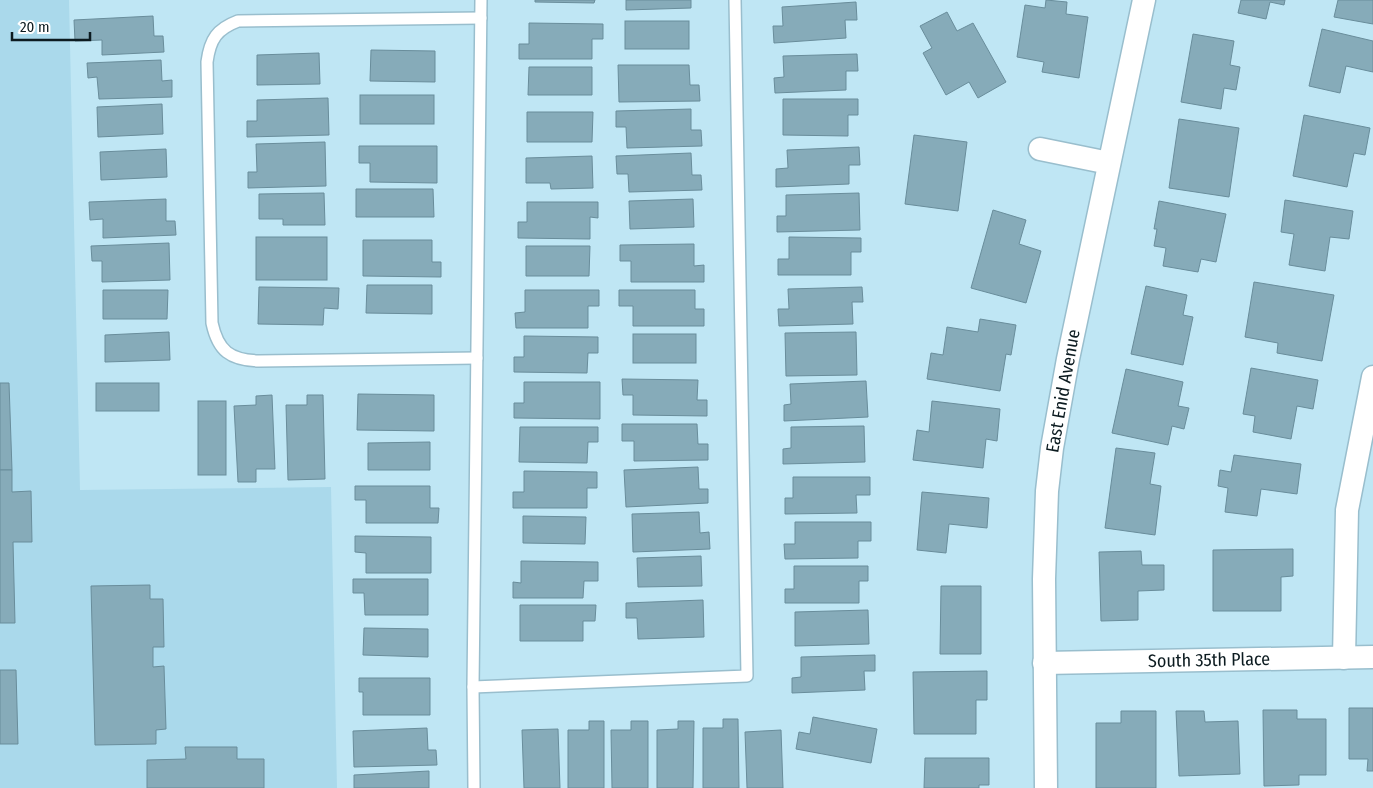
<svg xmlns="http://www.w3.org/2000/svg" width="1373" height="788" font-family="'Fira Sans Condensed',sans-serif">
  <rect width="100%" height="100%" fill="#bfe6f4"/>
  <!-- built -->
  <polygon fill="#aad9eb" points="0,0 69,0 80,490 331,487 337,788 0,788"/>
  <!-- building -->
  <g fill="#86abb9" stroke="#698d9b">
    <polygon points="535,0 595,0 594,3 535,2"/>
    <polygon points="626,0 691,0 691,8 626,10"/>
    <polygon points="1046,0 1067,2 1066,14 1088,17 1079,78 1042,72 1044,62 1017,57 1025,5 1045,8"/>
    <polygon points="1241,0 1285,0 1284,5 1270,2 1266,19 1238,13"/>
    <polygon points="1338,0 1373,0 1373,24 1334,17"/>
    <polygon points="856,2 857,20 845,20 846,38 774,43 773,26 783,26 782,7"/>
    <polygon points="947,12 957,31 973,23 1006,82 978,98 969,82 946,95 923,53 932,48 920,26"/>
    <polygon points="153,16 154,36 163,36 164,52 102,55 102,40 75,41 74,20"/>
    <rect x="625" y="21" width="64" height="28"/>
    <polygon points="529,23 603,24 603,39 592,39 592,59 519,59 519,44 529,44"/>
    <polygon points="1322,29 1373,41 1373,72 1346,66 1340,93 1309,86"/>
    <polygon points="1193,34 1234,41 1230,65 1240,67 1236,90 1224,88 1221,109 1181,102"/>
    <polygon points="371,50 435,51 435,82 370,81"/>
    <polygon points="319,53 320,84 257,85 257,55"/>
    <polygon points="857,54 858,71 846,71 846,90 775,93 774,78 784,77 783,56"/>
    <polygon points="161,60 162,81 172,80 172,97 99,99 97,77 88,78 87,63"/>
    <polygon points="618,65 689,65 690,85 699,85 700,101 619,102"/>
    <polygon points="529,67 592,67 592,95 528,95"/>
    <rect x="360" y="95" width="74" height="29"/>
    <polygon points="328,98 329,135 247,137 247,121 257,121 257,100"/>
    <polygon points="783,99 858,99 858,115 848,115 848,136 783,135"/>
    <polygon points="162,104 163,134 98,137 97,107"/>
    <polygon points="691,109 691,130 701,130 702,146 627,148 626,127 616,127 616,111"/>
    <polygon points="527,112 593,112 592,142 527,142"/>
    <polygon points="1304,115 1370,128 1365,155 1354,153 1347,187 1293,176"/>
    <polygon points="1179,119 1239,128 1229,197 1169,188"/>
    <polygon points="914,135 967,142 958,211 905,204"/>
    <polygon points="325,142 326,186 248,188 248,172 257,172 256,144"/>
    <polygon points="359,146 437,146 437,183 370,182 370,163 359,163"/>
    <polygon points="859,147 860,165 849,165 849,184 776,187 776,169 788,168 787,150"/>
    <polygon points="166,149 167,177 101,180 100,152"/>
    <polygon points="691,153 692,175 701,175 702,190 629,192 628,174 617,174 616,156"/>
    <polygon points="592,156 593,188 551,189 550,183 526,183 526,158"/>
    <polygon points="356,189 433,189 434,217 356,217"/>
    <polygon points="324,193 325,225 283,225 283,219 259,219 259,194"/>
    <polygon points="859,193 860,230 777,232 777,216 786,216 786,195"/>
    <polygon points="166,199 166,221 175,221 176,235 103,238 103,219 90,220 89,202"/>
    <polygon points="693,199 694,227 630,229 629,201"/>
    <polygon points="1285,200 1353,211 1349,239 1330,237 1325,271 1289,265 1294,234 1281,232"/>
    <polygon points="1159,201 1226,214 1216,262 1201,259 1198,272 1163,266 1166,248 1154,246 1157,229 1154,229"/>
    <polygon points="527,202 598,202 598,218 590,217 590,239 518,238 518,222 527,222"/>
    <polygon points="993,210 1026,220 1019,244 1041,251 1026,303 971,288"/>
    <rect x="256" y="237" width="71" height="43"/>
    <polygon points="789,237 861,238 861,252 851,252 851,275 778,275 778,259 789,259"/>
    <polygon points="363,240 432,240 432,262 441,262 441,277 363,276"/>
    <polygon points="169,243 170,280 102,282 102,261 92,261 91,246"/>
    <polygon points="694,244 694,266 704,265 704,282 631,282 631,261 620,261 620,245"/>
    <polygon points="526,246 590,246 589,276 526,276"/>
    <polygon points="1254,282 1334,295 1322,361 1277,353 1278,343 1245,337"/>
    <polygon points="367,285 432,285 432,314 366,313"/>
    <polygon points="1146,286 1187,295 1183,315 1193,317 1183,365 1131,354"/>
    <polygon points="259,287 339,288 338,309 324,308 323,325 258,324"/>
    <polygon points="862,287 863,302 852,302 853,324 779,326 778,309 789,309 788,289"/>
    <polygon points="103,290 168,290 167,319 103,319"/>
    <polygon points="525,290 599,290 599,306 588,306 588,328 516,328 515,313 525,312"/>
    <polygon points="619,290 695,290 695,309 704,309 704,326 633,326 633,306 619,306"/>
    <polygon points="980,319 1016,325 1011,355 1006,354 1000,391 927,379 931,353 943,355 947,327 978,332"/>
    <polygon points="169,332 170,360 105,362 105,335"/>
    <polygon points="856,332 857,375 786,376 785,333"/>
    <rect x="633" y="334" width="63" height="29"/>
    <polygon points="524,336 598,337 598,353 588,353 587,373 514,372 514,357 524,357"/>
    <polygon points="1251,368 1318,380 1313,409 1297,406 1291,439 1253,432 1255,416 1243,414"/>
    <polygon points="1126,369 1183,382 1178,406 1189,408 1184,429 1172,426 1168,445 1112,433"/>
    <polygon points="622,379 698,380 697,400 707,400 707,416 633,415 633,395 623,395"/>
    <polygon points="866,381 868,417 784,421 784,405 791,404 790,384"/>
    <polygon points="524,382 600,382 600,419 514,418 514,403 524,403"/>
    <polygon points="0,383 9,383 12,470 0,470"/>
    <rect x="96" y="383" width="63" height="28"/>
    <polygon points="358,394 434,395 434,431 357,430"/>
    <polygon points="272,395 275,469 256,469 256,482 238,482 234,406 256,405 256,396"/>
    <polygon points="307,395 323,395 325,479 288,480 286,405 307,405"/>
    <rect x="198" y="401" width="28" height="74"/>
    <polygon points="932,401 1000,409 997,441 986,439 983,468 913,460 917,430 929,432"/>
    <polygon points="622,424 697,424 698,444 708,444 708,460 634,461 634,441 622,441"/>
    <polygon points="864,426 865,462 783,464 783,449 791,448 791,427"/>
    <polygon points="520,427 598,427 598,442 588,442 587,463 519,462"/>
    <polygon points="430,442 430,470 368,470 368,443"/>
    <polygon points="1116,448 1155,453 1150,484 1161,486 1155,535 1105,528"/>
    <polygon points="1234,455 1301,464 1297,494 1261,489 1257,516 1225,512 1228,488 1218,486 1220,470 1231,472"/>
    <polygon points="698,467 699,489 708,489 708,503 626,507 624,470"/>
    <polygon points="0,470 12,470 12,492 31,491 32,542 13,542 15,623 0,623"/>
    <polygon points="524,471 597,472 597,488 587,488 587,508 513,508 513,492 524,492"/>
    <polygon points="793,477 870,477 870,495 856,495 857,513 785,514 785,498 793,498"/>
    <polygon points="355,486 430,486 430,508 439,508 438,523 366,523 366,500 355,500"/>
    <polygon points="922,492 989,498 987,528 949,524 946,553 917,550"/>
    <polygon points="699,512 700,533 709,532 710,549 633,552 632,514"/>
    <polygon points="523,516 586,517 585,544 523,543"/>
    <polygon points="795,522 871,522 871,541 858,541 858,558 785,559 784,544 795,544"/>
    <polygon points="355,536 431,537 431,573 366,573 366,553 355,552"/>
    <polygon points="1293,549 1293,576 1281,577 1281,611 1213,611 1213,550"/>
    <polygon points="1141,551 1142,565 1164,565 1164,590 1138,591 1138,620 1101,621 1099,552"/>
    <polygon points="701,556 702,586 638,587 637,558"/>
    <polygon points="521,561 598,562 598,581 584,581 583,598 513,598 513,582 521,583"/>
    <polygon points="794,566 868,566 868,581 859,581 859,603 785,603 785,589 794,589"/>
    <polygon points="353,579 428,579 428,615 365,615 364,593 353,593"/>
    <polygon points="150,585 150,599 163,599 164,647 153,647 153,667 164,666 166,729 156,730 156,744 95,745 91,586"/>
    <polygon points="941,586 981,586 981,654 940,654"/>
    <polygon points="703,600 704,637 638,639 637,618 626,618 626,603"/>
    <polygon points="520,605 596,605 595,621 583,621 583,641 520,641"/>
    <polygon points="868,610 869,644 795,646 795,612"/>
    <polygon points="364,628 428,629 428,657 363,655"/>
    <polygon points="875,655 875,671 864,671 865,690 792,693 792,678 801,677 801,657"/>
    <polygon points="0,670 16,670 18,744 0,744"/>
    <polygon points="987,671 987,700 976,700 976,734 914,734 913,672"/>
    <polygon points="359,678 430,678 430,715 363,715 363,692 359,692"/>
    <polygon points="1349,708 1373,708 1373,771 1367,771 1368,759 1349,759"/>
    <polygon points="1263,710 1297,710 1297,719 1326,719 1326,775 1299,775 1299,785 1264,786"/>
    <polygon points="1121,711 1156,711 1156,788 1096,788 1096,723 1121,723"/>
    <polygon points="1176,711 1204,711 1205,722 1238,721 1240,774 1179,776"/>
    <polygon points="813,717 877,729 871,763 796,749 799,732 810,734"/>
    <polygon points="723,719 738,719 739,788 703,788 703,728 723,728"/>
    <polygon points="589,721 604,721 604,788 568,788 568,730 589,730"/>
    <polygon points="631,721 648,721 648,788 612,788 611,730 631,730"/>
    <polygon points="678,721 694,721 693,788 657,788 657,730 678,729"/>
    <polygon points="427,728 428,750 436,750 437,765 354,767 353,731"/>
    <polygon points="558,729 560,788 524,788 522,730"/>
    <polygon points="781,730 783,788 747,788 745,732"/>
    <polygon points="185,747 237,747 237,759 264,759 264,788 147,788 147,760 186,759"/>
    <polygon points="925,758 989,758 989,785 979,785 979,788 924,788"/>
    <polygon points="429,771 429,788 354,788 354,775"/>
  </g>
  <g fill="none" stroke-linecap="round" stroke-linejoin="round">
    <!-- service casing -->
    <g stroke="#99becd" stroke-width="14">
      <g id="service">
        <path d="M477,358L259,361C230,360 218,351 212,323L207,62C210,39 217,29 238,21L481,18"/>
        <polyline points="473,687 747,676 735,0"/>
        <polyline points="474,788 473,687 481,0"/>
      </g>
    </g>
    <!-- minor casing -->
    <g stroke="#99becd" stroke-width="25">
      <g id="minor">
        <polyline points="1040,149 1109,163"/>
        <polyline points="1344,658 1347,510 1373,377"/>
        <polyline points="1044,663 1373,657"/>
        <polyline points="1046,788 1044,579 1047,491 1052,448 1068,359 1144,0"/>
      </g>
    </g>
    <!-- service -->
    <use href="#service" stroke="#fff" stroke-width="11"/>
    <!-- minor -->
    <use href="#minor" stroke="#fff" stroke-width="22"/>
  </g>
  <g text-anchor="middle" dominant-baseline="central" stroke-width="4" stroke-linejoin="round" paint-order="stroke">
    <!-- street labels -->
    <g font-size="18" fill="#0c1b20" stroke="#fff">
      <text transform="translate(1063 391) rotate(-80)">East Enid Avenue</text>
      <text transform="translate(1209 660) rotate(-1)">South 35th Place</text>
    </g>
  </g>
  <!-- scale -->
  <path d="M12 32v8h78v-8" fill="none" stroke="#0c1b20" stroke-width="2.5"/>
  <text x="20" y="32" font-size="15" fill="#0c1b20" stroke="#ffffff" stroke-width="4" paint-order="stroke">20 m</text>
</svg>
